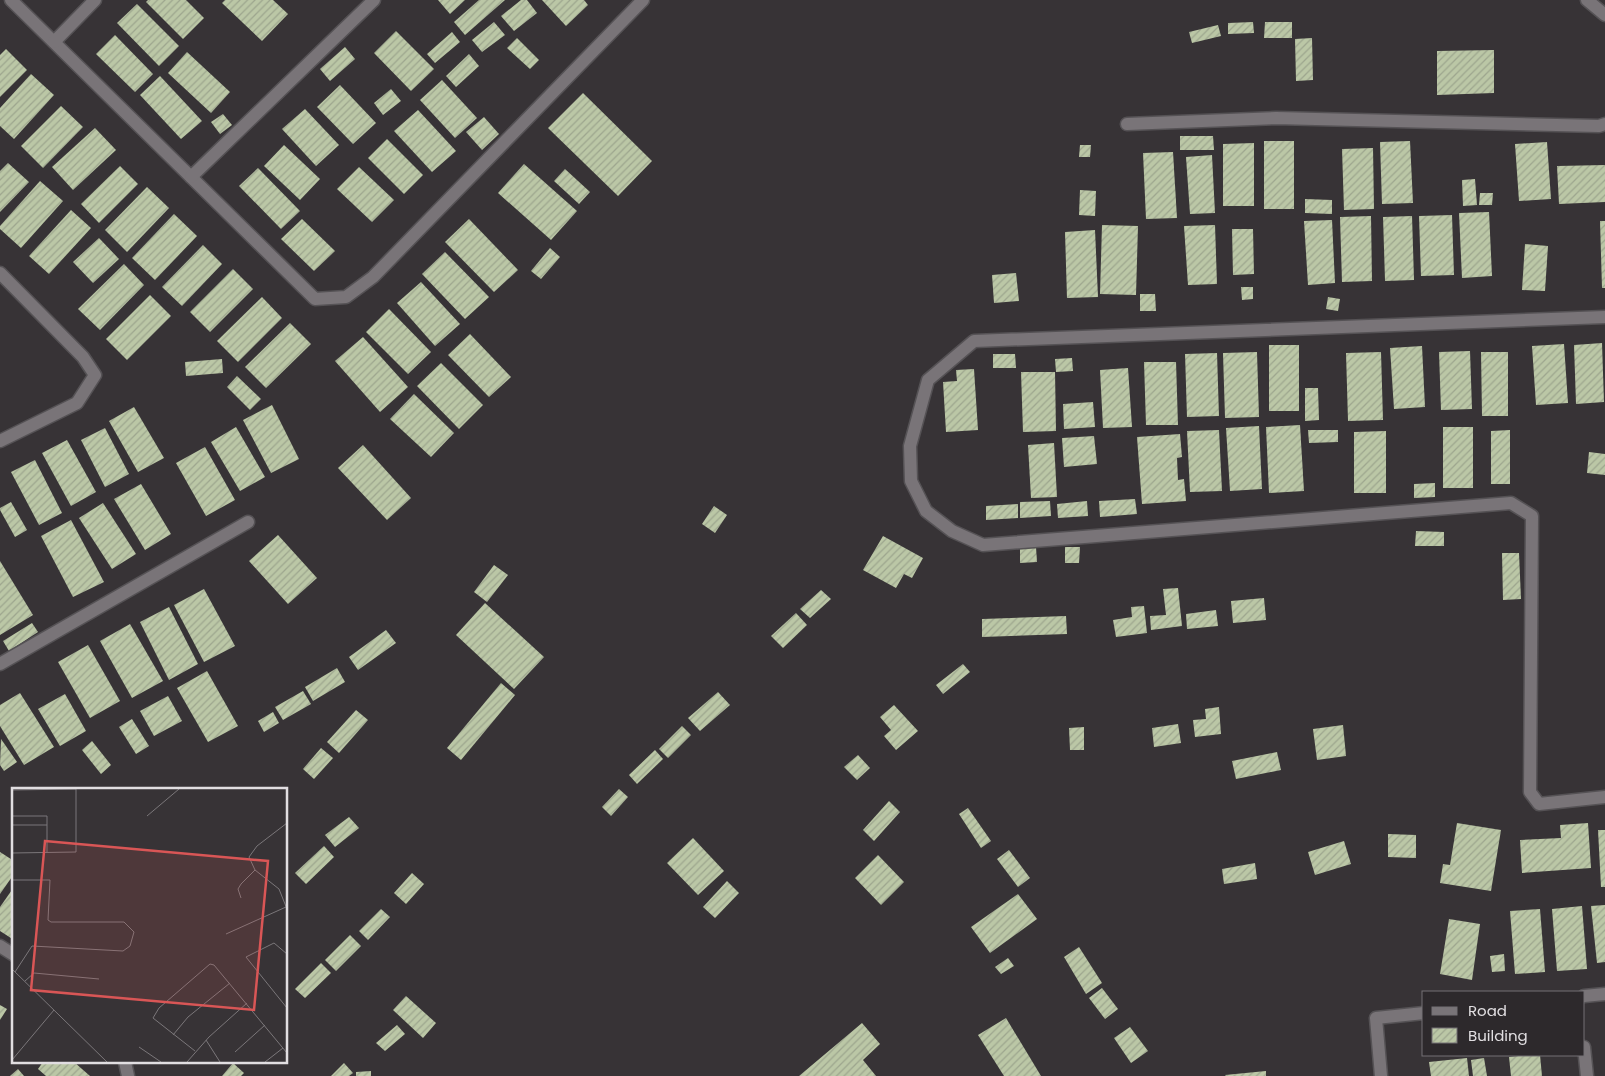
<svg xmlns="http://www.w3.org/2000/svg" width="1605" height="1076" font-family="Poppins,sans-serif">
  <defs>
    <pattern id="building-hatch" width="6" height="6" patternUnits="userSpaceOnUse" patternTransform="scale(1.25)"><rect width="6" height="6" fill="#bbc7a6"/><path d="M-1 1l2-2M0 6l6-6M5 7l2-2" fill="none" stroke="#9da68e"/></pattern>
  </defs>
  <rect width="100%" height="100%" fill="#373336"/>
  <!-- building -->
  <g fill="url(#building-hatch)">
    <polygon points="148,0 186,0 204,18 183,39 146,2"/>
    <polygon points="225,0 273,0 288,14 262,41 222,3"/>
    <polygon points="438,0 465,0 450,14"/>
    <polygon points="479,0 505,0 465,35 454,22"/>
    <polygon points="521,0 527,0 537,13 514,31 501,16"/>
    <polygon points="542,0 584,0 588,5 566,26"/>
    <polygon points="137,4 179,46 159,66 117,23"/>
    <polygon points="494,22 505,35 482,52 472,40"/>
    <polygon points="1253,22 1254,33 1228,34 1228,23"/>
    <polygon points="1265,22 1292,22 1292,38 1264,38"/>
    <polygon points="1218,25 1221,36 1192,43 1189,32"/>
    <polygon points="396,31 434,69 411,91 374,53"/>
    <polygon points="452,32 460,42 435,63 427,54"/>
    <polygon points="115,35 153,74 135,92 96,54"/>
    <polygon points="517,38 539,60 530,69 507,48"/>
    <polygon points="1312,38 1313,80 1296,81 1295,39"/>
    <polygon points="345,47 355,59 330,81 320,69"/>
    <polygon points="6,49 27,70 0,97 0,55"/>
    <polygon points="1494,50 1494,93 1437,95 1437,51"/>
    <polygon points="187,52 230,92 211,113 168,73"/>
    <polygon points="469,54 479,66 456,87 446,76"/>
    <polygon points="31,74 54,95 14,139 0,126 0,108"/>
    <polygon points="160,76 202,121 181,139 140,95"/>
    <polygon points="442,80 477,118 455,138 420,100"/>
    <polygon points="340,85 376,123 353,144 317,107"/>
    <polygon points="391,89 401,101 383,115 374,103"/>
    <polygon points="583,93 652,161 618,196 548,128"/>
    <polygon points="61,106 83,127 43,168 21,146"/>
    <polygon points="305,109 339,145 316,166 282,129"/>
    <polygon points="418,110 456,151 432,172 394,131"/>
    <polygon points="223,114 232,125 220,134 211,122"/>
    <polygon points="484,117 499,134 482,150 466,132"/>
    <polygon points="95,128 116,150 73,190 52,167"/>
    <polygon points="1180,136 1213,136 1214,150 1180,150"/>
    <polygon points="387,139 423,175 404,194 368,158"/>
    <rect x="1264" y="141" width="30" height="68"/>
    <polygon points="1410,141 1413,203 1382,204 1380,142"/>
    <polygon points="1547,142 1551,199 1519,201 1515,144"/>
    <polygon points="1254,143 1254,206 1223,206 1223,144"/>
    <polygon points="284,145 320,179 300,200 264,166"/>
    <polygon points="1080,145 1091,145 1090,157 1079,157"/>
    <polygon points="1373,148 1374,209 1344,210 1342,149"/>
    <polygon points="1173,152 1177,218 1146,219 1143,153"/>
    <polygon points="1212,155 1215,213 1190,214 1186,157"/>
    <polygon points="8,163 29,182 0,212 0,171"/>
    <polygon points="524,164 577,211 551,240 498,193"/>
    <polygon points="1605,165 1605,202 1559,204 1557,166"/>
    <polygon points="120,166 138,184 99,223 81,204"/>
    <polygon points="359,167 394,200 372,222 337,189"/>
    <polygon points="258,168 300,211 281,229 239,186"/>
    <polygon points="565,169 590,192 579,204 554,181"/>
    <polygon points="1475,179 1477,205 1463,206 1462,180"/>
    <polygon points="40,181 63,201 21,248 0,229 0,226"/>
    <polygon points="147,187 169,208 127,252 105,230"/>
    <polygon points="1080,190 1096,191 1095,216 1079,215"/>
    <polygon points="1480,193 1493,193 1492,205 1479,205"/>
    <polygon points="1305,199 1332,200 1332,214 1305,213"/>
    <polygon points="71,210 91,228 49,274 29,256"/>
    <polygon points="1489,212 1492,276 1462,278 1459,213"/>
    <polygon points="174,214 197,236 155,280 132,258"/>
    <polygon points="1452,215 1454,275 1421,276 1419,216"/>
    <polygon points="1371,216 1372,281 1342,282 1340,217"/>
    <polygon points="1412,216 1414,280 1385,281 1383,217"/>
    <polygon points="302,219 335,251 314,271 281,239"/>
    <polygon points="469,219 518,270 494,292 445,242"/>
    <polygon points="1332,220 1335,283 1308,285 1304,221"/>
    <polygon points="1600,221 1605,221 1605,288 1602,288"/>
    <polygon points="1102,225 1138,226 1136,295 1100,294"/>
    <polygon points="1215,225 1217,284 1188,285 1184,226"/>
    <polygon points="1232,229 1253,229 1254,274 1233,275"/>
    <polygon points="1095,230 1098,297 1067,298 1065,232"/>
    <polygon points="99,238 119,259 93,283 73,262"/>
    <polygon points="1525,244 1548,246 1545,291 1522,290"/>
    <polygon points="203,245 222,264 182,306 162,287"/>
    <polygon points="550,248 560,257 541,279 531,271"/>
    <polygon points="445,252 489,297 465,319 422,274"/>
    <polygon points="124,264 144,285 100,330 78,309"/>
    <polygon points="233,269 253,289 210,332 190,312"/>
    <polygon points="1016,273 1019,301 994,303 992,275"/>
    <polygon points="421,282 460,324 435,346 397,303"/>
    <polygon points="1241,287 1253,287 1253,299 1242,300"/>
    <polygon points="1140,294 1155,294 1156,311 1140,311"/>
    <polygon points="150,295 171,316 127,360 106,339"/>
    <polygon points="262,297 282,318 238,362 217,341"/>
    <polygon points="1328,297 1340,299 1338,311 1326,309"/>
    <polygon points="389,309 431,352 408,374 366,332"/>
    <polygon points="290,323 311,344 266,388 245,367"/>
    <polygon points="470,334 511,377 489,397 448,355"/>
    <polygon points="363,337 408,387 380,412 335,361"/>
    <polygon points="1602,343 1604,402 1576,404 1574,345"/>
    <polygon points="1564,344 1568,403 1536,405 1532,346"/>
    <rect x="1269" y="345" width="30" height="66"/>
    <polygon points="1422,346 1425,407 1394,409 1390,348"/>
    <polygon points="1470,351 1472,409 1441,410 1439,352"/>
    <polygon points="1257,352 1259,417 1225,418 1223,353"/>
    <polygon points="1381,352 1383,420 1348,421 1346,353"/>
    <polygon points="1481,352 1508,352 1508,416 1482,416"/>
    <polygon points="1217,353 1219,416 1187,417 1185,354"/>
    <polygon points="993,354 1015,354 1016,368 993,368"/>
    <polygon points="1072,358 1073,371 1056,372 1055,359"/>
    <polygon points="222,359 223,373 186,376 185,362"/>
    <polygon points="1144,362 1176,362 1178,425 1146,425"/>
    <polygon points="441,363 483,405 459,429 417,386"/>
    <polygon points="1128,368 1132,427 1103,428 1100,370"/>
    <polygon points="974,369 978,430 946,432 943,382 957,381 956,370"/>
    <polygon points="1021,372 1055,372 1056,431 1023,432"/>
    <polygon points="237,376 261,399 250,410 227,387"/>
    <polygon points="1305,388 1318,388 1319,420 1305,421"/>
    <polygon points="414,394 454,433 431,457 390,419"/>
    <polygon points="1093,402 1095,427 1064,429 1063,404"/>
    <polygon points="272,405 299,459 271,473 243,420"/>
    <polygon points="134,407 164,458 138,472 109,421"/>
    <polygon points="1300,425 1304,491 1269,493 1266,427"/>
    <polygon points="1259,426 1262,489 1230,491 1226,428"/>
    <polygon points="236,427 265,477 240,491 211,442"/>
    <rect x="1443" y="427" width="30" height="61"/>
    <polygon points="105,428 129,474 105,487 81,440"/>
    <polygon points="1219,430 1222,491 1190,492 1187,431"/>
    <polygon points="1308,430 1338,430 1338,442 1309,443"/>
    <polygon points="1510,430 1510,484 1491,484 1491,431"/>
    <polygon points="1386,431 1386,493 1354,493 1354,432"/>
    <polygon points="1180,434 1182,457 1177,458 1178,480 1184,479 1186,501 1142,504 1137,437"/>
    <polygon points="1094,436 1097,464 1064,467 1062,438"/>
    <polygon points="67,440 96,492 71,506 42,453"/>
    <polygon points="1054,443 1057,497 1031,498 1028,445"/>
    <polygon points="363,445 411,498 387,520 338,468"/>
    <polygon points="205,447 235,500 206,516 176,463"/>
    <polygon points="1589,452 1605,454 1605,475 1587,473"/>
    <polygon points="35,460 62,513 39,525 11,472"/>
    <polygon points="1435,483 1435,497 1414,498 1414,484"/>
    <polygon points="141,484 171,534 145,550 114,499"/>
    <polygon points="1135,499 1137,514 1100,517 1099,501"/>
    <polygon points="1050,501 1051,516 1020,518 1020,502"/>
    <polygon points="1087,501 1088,516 1058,518 1057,504"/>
    <polygon points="11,502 27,530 15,537 0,510 0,508"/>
    <polygon points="103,503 136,554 112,569 79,518"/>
    <polygon points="1018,504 1018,518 986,520 986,506"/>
    <polygon points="714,506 727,515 715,533 702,524"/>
    <polygon points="71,520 104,582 73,597 41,536"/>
    <polygon points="1416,531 1444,532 1444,546 1415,546"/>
    <polygon points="278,535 317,578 288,604 249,561"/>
    <polygon points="883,536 923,558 912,578 904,574 896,588 863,570"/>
    <polygon points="1036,547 1037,562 1020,563 1020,548"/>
    <polygon points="1065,547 1080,547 1079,563 1065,563"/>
    <polygon points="1502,553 1519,553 1521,599 1503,600"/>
    <polygon points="0,561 33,615 0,635"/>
    <polygon points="494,565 508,575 487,602 474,592"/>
    <polygon points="1178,588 1182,626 1151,630 1150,616 1166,615 1163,589"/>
    <polygon points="204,589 235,646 204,662 174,605"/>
    <polygon points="821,590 831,599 810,618 800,609"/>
    <polygon points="1264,598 1266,620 1233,623 1231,601"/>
    <polygon points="485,603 544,657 514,689 456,635"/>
    <polygon points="1144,606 1147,633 1116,637 1113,620 1132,617 1131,607"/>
    <polygon points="169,607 198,664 169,680 140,622"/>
    <polygon points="1216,610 1218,626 1187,629 1186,614"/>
    <polygon points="796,613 807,625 783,648 771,636"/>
    <polygon points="1066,616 1067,634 982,637 982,619"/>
    <polygon points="32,623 38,632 9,651 3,641"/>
    <polygon points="130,624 163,681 132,698 100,641"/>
    <polygon points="386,630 396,643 358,670 349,657"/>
    <polygon points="88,645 120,701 90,718 58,662"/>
    <polygon points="963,664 970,672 943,694 936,685"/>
    <polygon points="337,668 345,682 313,701 305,687"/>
    <polygon points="207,671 238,726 208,742 177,688"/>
    <polygon points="501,683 515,695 461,760 447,748"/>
    <polygon points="303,691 311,704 283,720 275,707"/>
    <polygon points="718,692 730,705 700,731 688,718"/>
    <polygon points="20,693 54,747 24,765 0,726 0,705"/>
    <polygon points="65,694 86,731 60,746 38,709"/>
    <polygon points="168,696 182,721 154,736 140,711"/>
    <polygon points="894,705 918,731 896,750 884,736 891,730 880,717"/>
    <polygon points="1219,707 1221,734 1195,737 1193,720 1206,719 1205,709"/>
    <polygon points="356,710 368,720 339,753 327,742"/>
    <polygon points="273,712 279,723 264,732 258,721"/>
    <polygon points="132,719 149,746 136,754 119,727"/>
    <polygon points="1178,724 1181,743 1154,747 1152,728"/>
    <polygon points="1343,725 1346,756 1317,760 1313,729"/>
    <polygon points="682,726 691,735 668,758 659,749"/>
    <polygon points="1084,727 1084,750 1070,750 1069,728"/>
    <polygon points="1,739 17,762 4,771 0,765"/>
    <polygon points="92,741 111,765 101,774 82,750"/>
    <polygon points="321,748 333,758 314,779 303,769"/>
    <polygon points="655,750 663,759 637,784 629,775"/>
    <polygon points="1277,752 1281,770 1236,779 1232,761"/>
    <polygon points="858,755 870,768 857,780 844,767"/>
    <polygon points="619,789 628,797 611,816 602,807"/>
    <polygon points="889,801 900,812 874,841 863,830"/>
    <polygon points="968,808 991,841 981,848 959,814"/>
    <polygon points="349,817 359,828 335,847 325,835"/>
    <polygon points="1457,823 1501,830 1491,891 1440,883 1443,864 1450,865"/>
    <polygon points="1588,823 1591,868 1522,873 1520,840 1561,838 1560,825"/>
    <polygon points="1598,830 1605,830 1605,887 1601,887"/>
    <polygon points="1388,834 1416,835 1416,858 1388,857"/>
    <polygon points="693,838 724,871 698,895 667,863"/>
    <polygon points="1344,841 1351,864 1315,875 1308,852"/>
    <polygon points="324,846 334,857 306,884 295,873"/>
    <polygon points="1009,850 1030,878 1018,887 997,859"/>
    <polygon points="0,852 14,861 14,874 0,894"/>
    <polygon points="878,855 904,882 881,905 855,878"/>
    <polygon points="1255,863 1257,879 1224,884 1222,869"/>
    <polygon points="412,873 424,884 406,904 394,893"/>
    <polygon points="727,881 739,893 715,918 703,907"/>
    <polygon points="14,887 14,940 0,931 0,907"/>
    <polygon points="1018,894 1037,919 990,953 971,927"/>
    <polygon points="1605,905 1605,962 1597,963 1591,906"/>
    <polygon points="1582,906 1587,969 1557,971 1552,909"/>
    <polygon points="381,909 390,917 368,940 359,931"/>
    <polygon points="1540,909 1545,972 1515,974 1510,911"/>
    <polygon points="1449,919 1480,924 1472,980 1440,974"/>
    <polygon points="350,935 361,946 336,971 325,960"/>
    <polygon points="1079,947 1102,983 1086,994 1064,957"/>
    <polygon points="1504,954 1505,971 1492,972 1490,956"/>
    <polygon points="1008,958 1014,966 1001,974 995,967"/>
    <polygon points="321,963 331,973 305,998 295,989"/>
    <polygon points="1102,988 1118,1009 1105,1019 1089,998"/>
    <polygon points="406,996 436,1023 423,1038 393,1010"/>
    <polygon points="0,1005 7,1009 0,1020"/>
    <polygon points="1006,1018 1041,1076 1004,1076 978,1035"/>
    <polygon points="862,1023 880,1044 863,1060 876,1076 799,1076"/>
    <polygon points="397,1025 405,1034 385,1051 376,1043"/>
    <polygon points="1130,1027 1148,1051 1131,1063 1114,1038"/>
    <polygon points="1528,1055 1540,1055 1542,1076 1511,1076 1509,1057"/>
    <polygon points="1467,1058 1469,1076 1431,1076 1429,1062"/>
    <polygon points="1484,1058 1487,1076 1473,1076 1471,1060"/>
    <polygon points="43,1062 74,1062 90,1076 46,1076 38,1069"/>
    <polygon points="233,1063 244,1073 241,1076 222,1076"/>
    <polygon points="344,1063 353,1073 349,1076 331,1076"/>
    <polygon points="18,1069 24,1076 10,1076"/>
    <polygon points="371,1071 371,1076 356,1076 356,1072"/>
    <polygon points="1266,1071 1266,1076 1226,1076 1225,1075"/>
  </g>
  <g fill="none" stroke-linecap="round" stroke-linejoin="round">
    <!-- minor casing -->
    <g stroke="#555255" stroke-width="15">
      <g id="minor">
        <polyline points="11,0 315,299 346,297 373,277 643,0"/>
        <polyline points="54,42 95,0"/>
        <polyline points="1127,124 1276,118 1599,126 1605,124"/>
        <polyline points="191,177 374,0"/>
        <polyline points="0,273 83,357 95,375 77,403 0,441"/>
        <polyline points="1605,317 974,341 928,380 910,446 911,481 926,511 952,531 983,545 1511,503 1532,516 1530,792 1539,804 1605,797"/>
        <polyline points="0,664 248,522"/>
        <polyline points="0,946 14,955"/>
        <polyline points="1584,996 1605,994"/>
        <polyline points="1584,1047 1587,1076"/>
        <polyline points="125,1062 128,1076"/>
        <polyline points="1381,1076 1376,1018 1424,1013"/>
      </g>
    </g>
    <!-- tertiary casing -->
    <g stroke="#555255" stroke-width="15">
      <polyline id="tertiary" points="1587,0 1605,15"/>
    </g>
    <!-- minor -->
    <use href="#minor" stroke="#797478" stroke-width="12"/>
    <!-- tertiary -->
    <use href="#tertiary" stroke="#797478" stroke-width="12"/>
  </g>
  <!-- overview -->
  <g transform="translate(12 788)">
    <rect width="275" height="275" fill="#373336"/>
    <path fill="none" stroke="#7b777a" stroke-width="1" d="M0,2L64,1M0,28H35V64M135,28L167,1M275,35L245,58L237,69L243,82L267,101L275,121M0,37H35M0,65L64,64V1M0,92H38L36,132L39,134H112L122,144L118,158L111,163L20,158L3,184M229,110L226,101L229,96L243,82M214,146L274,119M275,166L262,155L234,169L275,220M0,181L95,274M13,193L22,185L87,191M161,247L176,229L218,195M194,252L208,274M127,259L149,274M183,263L141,230L147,220L198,176L202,177L275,265M223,264L253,237M0,272L42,222M175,274L197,249L235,215M253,274L271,260"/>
    <path fill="#d95656" fill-opacity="0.15" stroke="#d95656" stroke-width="2.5" d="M33,53L256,73L242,222L19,202Z"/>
    <rect width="275" height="275" fill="none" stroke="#e1dee1" stroke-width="2.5"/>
  </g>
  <!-- legend -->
  <rect x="1422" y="991" width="162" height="65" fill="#2d292c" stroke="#757174"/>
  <rect x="1432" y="1007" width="25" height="8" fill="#797478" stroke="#757174"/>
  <text x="1468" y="1016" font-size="15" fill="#e1dee1">Road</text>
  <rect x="1432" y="1028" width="25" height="15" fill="url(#building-hatch)" stroke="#757174"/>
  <text x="1468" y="1041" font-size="15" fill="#e1dee1">Building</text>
</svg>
